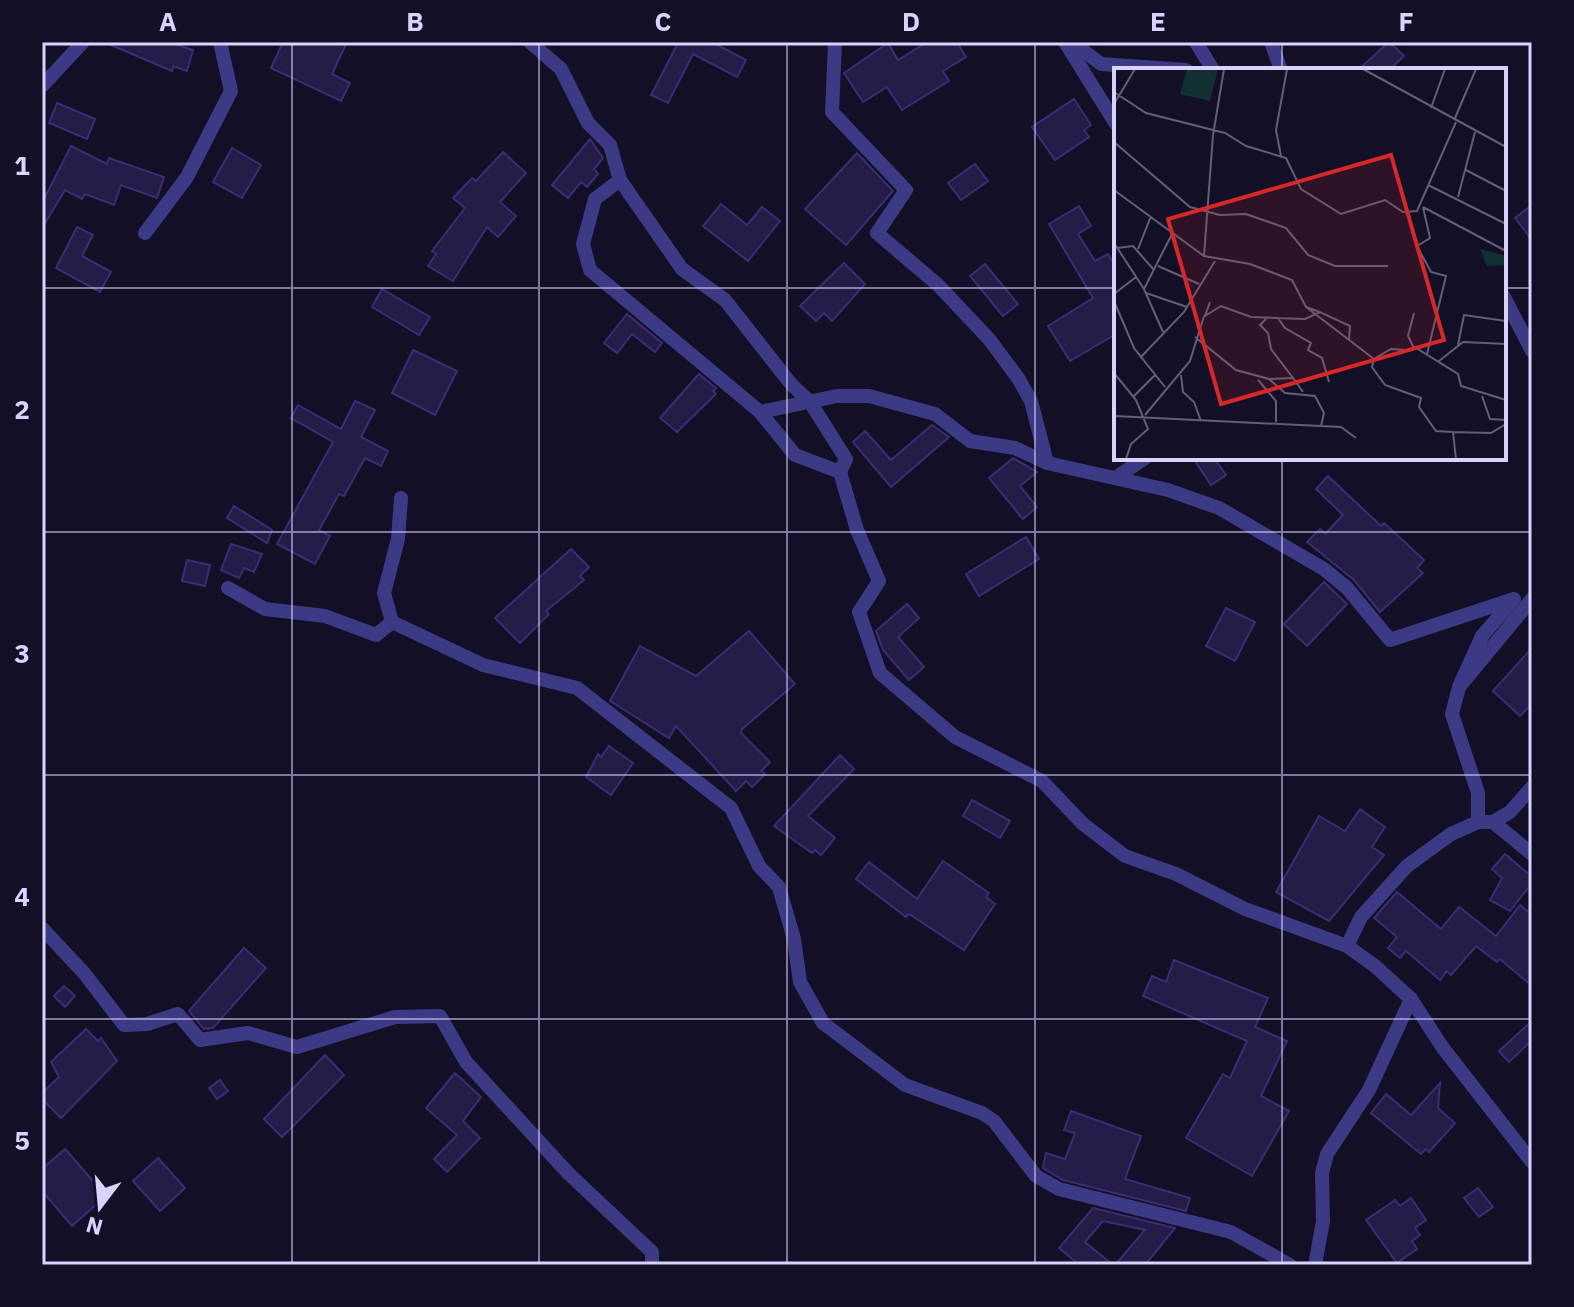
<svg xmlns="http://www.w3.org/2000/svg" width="1574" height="1307" font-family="'IBM Plex Sans',sans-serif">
  <rect width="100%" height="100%" fill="#130f26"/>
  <!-- building -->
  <g fill="#241b47" stroke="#3b2d73" stroke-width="2">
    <polygon points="104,42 168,42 193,50 187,71 173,66 172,71"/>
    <polygon points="283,42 347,42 332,74 350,83 341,101 271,68"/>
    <polygon points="671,42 712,42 746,60 737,77 693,54 668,103 651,95 677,45"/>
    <polygon points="927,42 957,42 966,57 943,71 949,81 902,110 887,87 863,102 844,73 888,43 898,60"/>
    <polygon points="1389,42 1404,56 1389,70 1358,70"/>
    <polygon points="1074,99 1091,125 1084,130 1089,137 1055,160 1032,127"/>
    <polygon points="57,103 95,119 87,139 49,123"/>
    <polygon points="590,139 603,158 594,169 598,174 587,187 581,182 568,198 552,185"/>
    <polygon points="71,146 107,164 109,158 164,177 157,198 121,185 114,205 85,194 82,199 65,190 42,228 42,203"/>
    <polygon points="232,148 261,165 242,198 213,182"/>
    <polygon points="503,152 526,173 500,202 516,216 498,237 487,227 453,281 428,266 436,254 432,251 465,208 453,198 472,178 476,181"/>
    <polygon points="857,153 893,191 846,245 805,209"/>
    <polygon points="975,164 988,181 961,200 948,183"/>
    <polygon points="721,204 747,225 762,207 780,221 748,261 703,226"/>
    <polygon points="1532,205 1532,240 1515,218"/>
    <polygon points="1079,206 1091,226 1078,234 1095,261 1108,254 1116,267 1116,334 1070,361 1048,326 1093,298 1049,224"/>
    <polygon points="77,227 93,235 82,256 111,272 100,292 56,268"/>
    <polygon points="844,263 865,284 832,321 824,313 816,321 800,306"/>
    <polygon points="985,264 1018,304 1003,316 970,276"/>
    <polygon points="382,289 430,317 419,335 372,307"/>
    <polygon points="627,314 662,343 655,352 632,334 617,353 604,343"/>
    <polygon points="413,350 457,371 435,415 392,393"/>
    <polygon points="699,374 716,388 713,391 716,394 677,432 660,418"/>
    <polygon points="355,401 375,410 361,437 388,451 381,466 365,458 344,496 339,494 319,530 330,536 315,564 277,544 333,442 291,418 298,405 341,429"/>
    <polygon points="932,425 949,437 891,487 853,442 865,431 891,460"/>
    <polygon points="1013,458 1037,472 1020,486 1037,507 1023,519 989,478"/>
    <polygon points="1193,458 1214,458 1226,475 1211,485"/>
    <polygon points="1328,476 1381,526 1384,523 1424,560 1417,568 1423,573 1380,612 1354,580 1307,542 1320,529 1325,534 1343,515 1316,489"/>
    <polygon points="234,506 272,530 267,543 227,518"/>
    <polygon points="1026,537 1039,559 979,596 966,574"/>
    <polygon points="231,544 262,554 254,572 244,568 239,578 221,570"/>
    <polygon points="571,549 589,567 580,576 584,580 546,611 549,614 520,643 495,618"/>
    <polygon points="187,560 210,565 205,586 182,581"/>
    <polygon points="1324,582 1347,604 1307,646 1284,624"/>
    <polygon points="907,604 919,618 898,637 924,667 909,680 883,650 876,631"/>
    <polygon points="1226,608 1255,622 1235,661 1206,646"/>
    <polygon points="749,631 795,684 742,729 741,733 770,762 761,771 765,774 752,787 746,781 736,791 676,726 669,738 610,701 640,646 696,676"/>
    <polygon points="1532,648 1532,703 1520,716 1493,691"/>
    <polygon points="609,746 633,763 611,795 586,777 598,754 601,757"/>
    <polygon points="840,755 854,769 808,816 835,838 821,855 815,850 812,853 774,826"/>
    <polygon points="972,800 1010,821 1000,838 963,816"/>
    <polygon points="1360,809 1385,827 1372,847 1384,855 1329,921 1276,892 1319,816 1345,831"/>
    <polygon points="1505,854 1532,877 1532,883 1510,911 1490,900 1502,878 1492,869"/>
    <polygon points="943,861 989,893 986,897 995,904 964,950 909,914 906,917 856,879 869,862 917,899"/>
    <polygon points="1397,892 1441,929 1459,907 1496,936 1520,905 1532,915 1532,986 1500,959 1497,962 1476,946 1451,975 1447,971 1440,980 1406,951 1400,958 1388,948 1397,937 1374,918"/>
    <polygon points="244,948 266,968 213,1028 204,1029 189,1011"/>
    <polygon points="1174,960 1268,998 1255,1027 1287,1041 1261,1096 1289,1111 1252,1176 1186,1138 1223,1074 1230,1078 1247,1041 1143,996 1152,976 1166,982"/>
    <polygon points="64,986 75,996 65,1007 54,996"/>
    <polygon points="1532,1021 1532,1040 1509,1062 1499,1051"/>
    <polygon points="86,1029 98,1041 101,1038 117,1061 61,1118 42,1099 42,1093 59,1077 51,1062"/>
    <polygon points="325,1055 344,1075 282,1137 264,1119"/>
    <polygon points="455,1073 481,1097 463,1121 480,1138 447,1172 434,1159 457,1135 426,1108"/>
    <polygon points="220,1080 228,1091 217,1099 209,1088"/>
    <polygon points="1440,1083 1438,1108 1455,1123 1429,1152 1426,1149 1421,1154 1371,1113 1386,1094 1411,1115"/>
    <polygon points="1071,1111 1141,1136 1125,1179 1190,1198 1186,1211 1063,1180 1043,1168 1046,1153 1065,1159 1075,1133 1064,1130"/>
    <polygon points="65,1149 106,1196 72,1226 42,1191 42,1169"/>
    <polygon points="158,1158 185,1188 160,1211 133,1181"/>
    <polygon points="1478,1188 1493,1207 1479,1217 1464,1198"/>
    <polygon points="1411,1198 1426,1220 1415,1228 1420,1235 1412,1241 1417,1249 1397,1263 1366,1220 1395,1200 1400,1206"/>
    <polygon points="1093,1208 1175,1228 1145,1265 1115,1265 1145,1230 1103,1221 1085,1242 1113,1265 1080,1265 1059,1248"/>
  </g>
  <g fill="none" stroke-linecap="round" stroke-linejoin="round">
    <!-- minor -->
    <g stroke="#3d3a85" stroke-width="14">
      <polyline points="530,42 561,69 588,123 610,145 620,180 682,269 725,300 791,384 810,402 846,459 840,472"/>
      <polyline points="835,42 832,112 906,190 877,233 938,285 989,339 1018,378 1031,401 1047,463"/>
      <polyline points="1065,42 1116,124"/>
      <polyline points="1072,42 1101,64 1186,70"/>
      <polyline points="1196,42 1213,70"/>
      <polyline points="1271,42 1281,70"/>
      <polyline points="42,86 83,42"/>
      <polyline points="620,180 595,199 583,244 590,270 760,412 837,396 869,396 935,414 970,441 1015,448 1047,463 1168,490 1219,508 1324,569 1347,588 1390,640 1514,599 1482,636 1459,687"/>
      <polyline points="145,233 187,177 231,91 220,42"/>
      <polyline points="1504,297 1532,351"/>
      <polyline points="760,412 795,455 840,472 857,530 879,581 859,612 880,673 955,737 1042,781 1083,824 1125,856 1176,874 1245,909 1347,946 1375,966 1411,999 1443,1048 1532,1162"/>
      <polyline points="1117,477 1145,458"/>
      <polyline points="228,588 265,609 325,616 376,635 392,622 483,665 577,688 731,808 759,866 779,887 794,939 800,982 823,1023 905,1085 982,1113 994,1121 1036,1176 1059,1189 1231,1232 1290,1265"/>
      <polyline points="392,622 384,593 398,539 401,498"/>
      <polyline points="1478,822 1478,793 1452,714 1459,687 1532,599"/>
      <polyline points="1493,822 1532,854"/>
      <polyline points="42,928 84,973 124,1025 147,1024 178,1014 200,1040 248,1033 297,1047 395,1017 440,1016 466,1062 569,1174 652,1252 652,1265"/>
      <polyline points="1347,946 1361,917 1407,866 1451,834 1478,822 1493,822 1510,812 1532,787"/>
      <polyline points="1315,1265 1323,1221 1322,1173 1327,1154 1369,1090 1411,999"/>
    </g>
  </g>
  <!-- grid -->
  <path fill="none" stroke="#d9d4ff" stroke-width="2" stroke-opacity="0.55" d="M292,42V1265M539,42V1265M787,42V1265M1035,42V1265M1282,42V70M42,288H1116M1504,288H1532M1282,458V1265M42,532H1532M42,775H1532M42,1019H1532"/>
  <!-- overview -->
  <g transform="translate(1114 68)">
    <rect width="392" height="392" fill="#130f26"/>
    <path d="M73,1H104L96,33L66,26ZM366,181L392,188V197L373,198Z" fill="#12302f"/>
    <path fill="none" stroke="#625e7d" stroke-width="2" d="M249,1L392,79M0,24L32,45L111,65L132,78L172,90L187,121L227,146L271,132L289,144L303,143L342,54M0,36L21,1M317,40L331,1M341,50L362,1M0,74L76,139L106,147L132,146L172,160L194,187L221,198H274M167,88L162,62L173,1M352,102L392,123M314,117L392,156M0,122L90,188L136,196L178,212L192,239L206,244M344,129L361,64M309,139L316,170L303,178L317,204L332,208L313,286M309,139L392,183M0,175L30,221L49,264M3,180L19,178L40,202M24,181L37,148M90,188L99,67L110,1M44,198L85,216M30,221L59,164M32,225L73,239M0,226L22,209M0,233L20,280L51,319M96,234L91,248L107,238L137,249L191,251L206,244L236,258L235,272M192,239L260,291M300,245L294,268L299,278L344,306L347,318L392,332M163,249L171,260L197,275L194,282L208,290L215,314M152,251L146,257L154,265L157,281L179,310M81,269L122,302L155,311L171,325L201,328L210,345L207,358M344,277L350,247L392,253M292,282L277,281L260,291L258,299L271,317L307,330L305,339L322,363L339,364M26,290L70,244L101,193M325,293L349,274L392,276M0,305L22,332L34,361L17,376L12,391M67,307L69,324L80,334L87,353M155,311L179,310L189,324M144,312L162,333V354M20,328L41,307M368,328L376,351L392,352M31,347L76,293L90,248M0,348L227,359L242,370M342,391L339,364L377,365L392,356"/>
    <path fill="#d62828" fill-opacity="0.15" stroke="#d62828" stroke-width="4" d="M277,87L330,272L107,336L54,151Z"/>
    <rect width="392" height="392" fill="none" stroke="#d9d4ff" stroke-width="4"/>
  </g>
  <!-- border -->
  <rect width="1574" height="1307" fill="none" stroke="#130f26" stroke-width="88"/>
  <!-- north arrow -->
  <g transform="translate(100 1207) rotate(196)" stroke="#130f26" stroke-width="6" paint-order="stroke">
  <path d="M0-6L14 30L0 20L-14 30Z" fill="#d9d4ff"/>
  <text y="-12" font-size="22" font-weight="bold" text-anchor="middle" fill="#d9d4ff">N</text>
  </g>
  <rect x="44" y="44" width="1486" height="1219" fill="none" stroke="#d9d4ff" stroke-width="3"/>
  <g font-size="26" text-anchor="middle" font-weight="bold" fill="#d9d4ff">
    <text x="168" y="31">A</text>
    <text x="415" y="31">B</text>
    <text x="663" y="31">C</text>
    <text x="911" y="31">D</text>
    <text x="1158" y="31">E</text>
    <text x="1406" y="31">F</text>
    <text x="22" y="175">1</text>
    <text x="22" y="419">2</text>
    <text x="22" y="663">3</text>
    <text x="22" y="906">4</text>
    <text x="22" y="1150">5</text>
  </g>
</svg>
